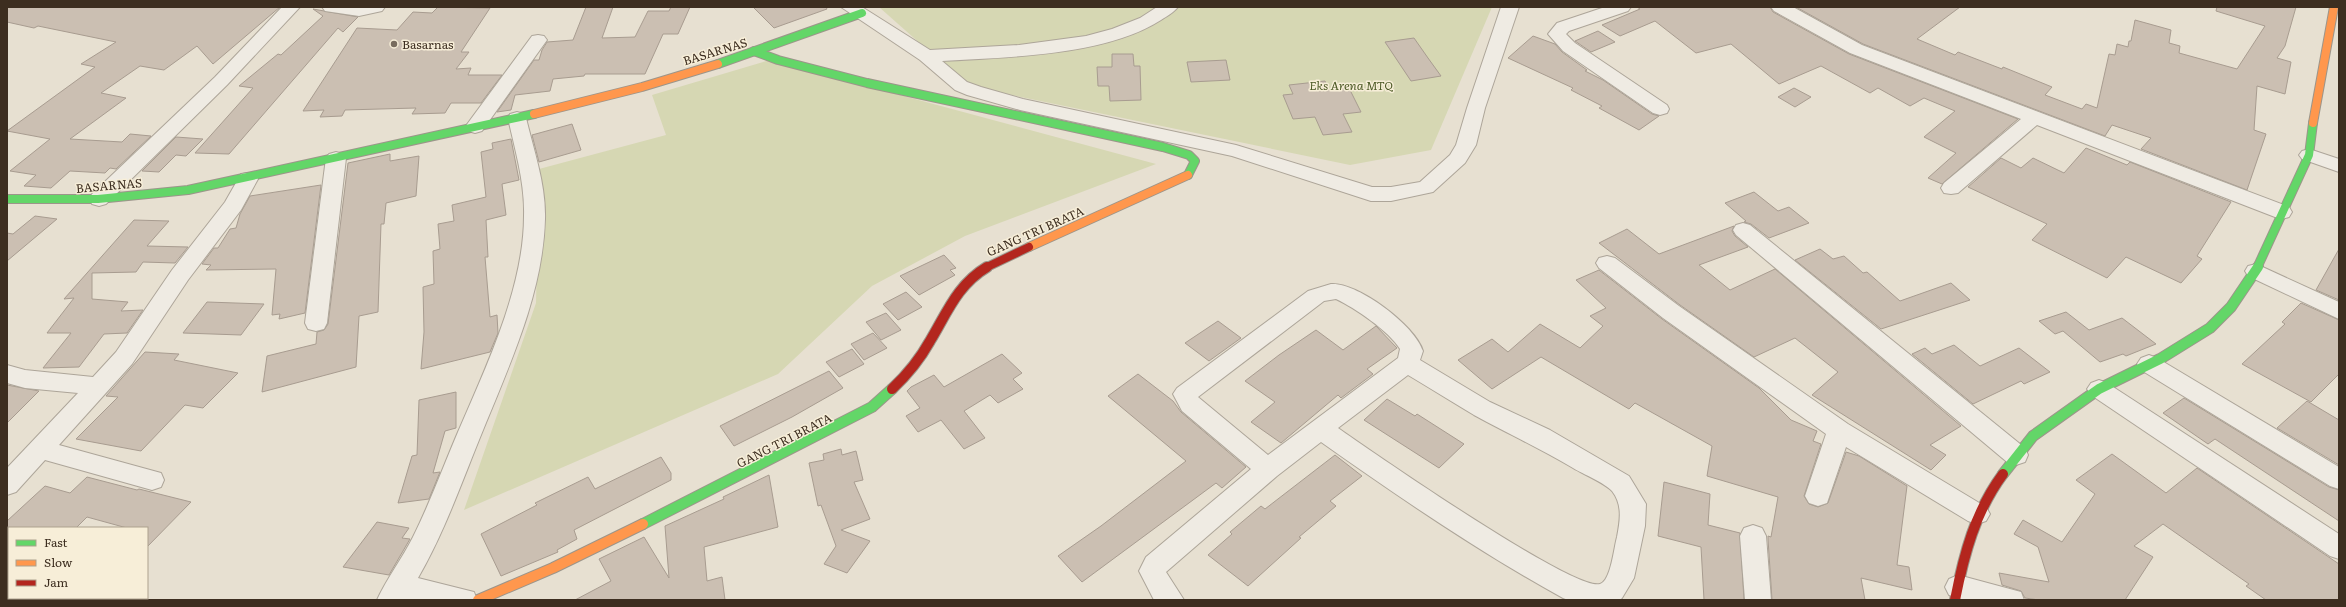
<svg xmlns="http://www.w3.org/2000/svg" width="2346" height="607" font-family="Literata,serif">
  <rect width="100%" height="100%" fill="#e7e0d1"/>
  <!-- green -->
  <g fill="#d6d7b3">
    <polygon points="879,7 1492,7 1431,150 1350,165 968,86"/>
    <polygon points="770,60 1156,164 965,236 872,286 778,374 464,510 536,303 539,169 666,135 652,95"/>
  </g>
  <!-- building -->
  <g fill="#cbbfb2" stroke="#a89c90">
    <polygon points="7,7 280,7 213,64 197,46 164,70 140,66 101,93 126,98 70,139 122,142 130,134 151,136 116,169 110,168 105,173 70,171 51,188 24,186 36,175 10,171 50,139 7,131 95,67 81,64 116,42 38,26 34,28 7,22"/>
    <polygon points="438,7 490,8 461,52 469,52 456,69 471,68 468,75 502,75 481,103 451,103 445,113 412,114 416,108 345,110 342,116 320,117 324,110 303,111 357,28 397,30 413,12 432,13"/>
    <polygon points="586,7 613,7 602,38 635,37 648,11 669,11 671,7 690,7 678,34 663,34 645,74 585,74 584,76 553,79 550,91 515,95 511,110 497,112 534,60 539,60 542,50 547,42 573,40"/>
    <polygon points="753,7 826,7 827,9 774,28"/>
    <polygon points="1637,7 1770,7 1773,12 1849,54 2018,119 1942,184 1928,178 1956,153 1924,137 1955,111 1924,98 1910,106 1878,88 1870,93 1821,66 1779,84 1731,44 1696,53 1655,21 1620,36 1602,25 1640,9"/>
    <polygon points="1796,7 1960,7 1917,39 1955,55 1958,52 2002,69 2003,67 2052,87 2045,95 2082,109 2086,104 2097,108 2109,54 2115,55 2117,44 2128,47 2129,41 2131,41 2135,20 2171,30 2169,43 2180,46 2179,53 2237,69 2265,26 2216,11 2217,7 2296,7 2285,46 2277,58 2291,62 2285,94 2257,86 2254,130 2266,134 2247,190 2141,149 2151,138 2112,125 2105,136 1863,44"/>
    <polygon points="313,9 358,17 343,32 338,28 229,154 195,153 253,88 239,86 278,54 281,55 323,16"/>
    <polygon points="1598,31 1615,42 1591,52 1575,41"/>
    <polygon points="1533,36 1555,44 1562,52 1587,70 1585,71 1603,80 1652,114 1659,116 1639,130 1599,108 1602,106 1571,90 1573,88 1508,58"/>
    <polygon points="1414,38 1428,58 1441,76 1411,81 1385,42"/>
    <polygon points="1112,54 1133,54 1134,66 1140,66 1141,100 1110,101 1109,86 1098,86 1097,67 1112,67"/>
    <polygon points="1226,60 1230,80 1191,82 1187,62"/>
    <polygon points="1325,81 1329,90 1349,88 1361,112 1343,114 1352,132 1323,135 1315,117 1293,119 1283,95 1293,94 1289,85"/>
    <polygon points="1794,88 1811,97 1795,107 1778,97"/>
    <polygon points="572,124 581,150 539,162 532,135"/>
    <polygon points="176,137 203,139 186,156 176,155 159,172 142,171"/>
    <polygon points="511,139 519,180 502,184 506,215 486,220 488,257 485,257 490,317 497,315 498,333 490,352 421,369 424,332 423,287 434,284 433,251 440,249 438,224 454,221 452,205 486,197 481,152 493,149 492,143"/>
    <polygon points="2086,148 2127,165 2130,162 2231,202 2197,256 2202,259 2181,283 2126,257 2107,278 2032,240 2047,224 1968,187 2001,158 2021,168 2033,158 2064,173"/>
    <polygon points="390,154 390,161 419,156 416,196 386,203 384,224 381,224 378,312 359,316 356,367 262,392 267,356 316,344 317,332 324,330 328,324 348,163"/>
    <polygon points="321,185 305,313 279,319 280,314 272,315 276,269 206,270 211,265 202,264 214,248 218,248 230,229 236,228 240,214 250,196"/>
    <polygon points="1754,192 1778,211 1789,207 1809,223 1769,238 1751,224 1744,222 1746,221 1725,203"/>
    <polygon points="35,216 57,219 7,261 7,233 13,234"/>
    <polygon points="134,220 169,221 147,246 188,247 175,263 143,262 136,272 92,273 92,299 128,302 121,311 143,310 127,333 104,334 79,367 43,368 71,333 47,333 74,298 64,299"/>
    <polygon points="1734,226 1732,231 1735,236 1748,247 1699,265 1730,290 1775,269 1961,426 1930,445 1946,455 1931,470 1812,395 1838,372 1795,338 1754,357 1680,305 1599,243 1627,229 1659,254"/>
    <polygon points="1820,249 1833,259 1844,256 1863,273 1867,272 1900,301 1951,283 1970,300 1881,329 1795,260"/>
    <polygon points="2339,249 2339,300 2316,290"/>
    <polygon points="944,255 956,268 950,270 955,275 919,295 900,276"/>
    <polygon points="1599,270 1662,319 1759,388 1791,420 1817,431 1813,441 1821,444 1804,496 1809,504 1818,507 1828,503 1846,452 1859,456 1907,486 1897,565 1909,567 1912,590 1861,578 1865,600 1772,600 1768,539 1768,536 1771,537 1778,497 1707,476 1712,446 1635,403 1629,409 1541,357 1492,389 1458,360 1492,339 1508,352 1540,324 1580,348 1603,326 1590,316 1606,308 1576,280"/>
    <polygon points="906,292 922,307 898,320 883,304"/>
    <polygon points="207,302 264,304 241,335 183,333"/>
    <polygon points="2301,303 2339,320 2339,374 2311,402 2242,364 2285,324 2282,322"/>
    <polygon points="2066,312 2089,330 2122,318 2156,344 2126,356 2123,354 2100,362 2063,331 2055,334 2039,321"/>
    <polygon points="886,313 901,330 881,340 866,322"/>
    <polygon points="1218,321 1241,338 1209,361 1185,343"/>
    <polygon points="1376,326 1397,348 1367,369 1373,374 1341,398 1338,395 1281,443 1251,422 1275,402 1245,381 1279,355 1316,330 1343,350"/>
    <polygon points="873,333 887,348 864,360 851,344"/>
    <polygon points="1954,345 1980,366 2019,348 2050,372 2024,384 2021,381 1973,404 1912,354 1925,348 1932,354"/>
    <polygon points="852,349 864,364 839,377 826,362"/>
    <polygon points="145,352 179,354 174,360 238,373 203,408 185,405 141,451 76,439 118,397 106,396"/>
    <polygon points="1002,354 1022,373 1013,379 1023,389 998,403 990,395 964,411 985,438 964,449 941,420 918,432 906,416 920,408 907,391 911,387 934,375 944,387"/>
    <polygon points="829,371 843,388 792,417 734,446 720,426"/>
    <polygon points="1138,374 1173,401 1181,412 1246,467 1222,488 1216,483 1082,582 1058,556 1101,526 1186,461 1108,396"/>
    <polygon points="7,385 39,391 7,423"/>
    <polygon points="456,392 456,428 445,431 433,473 440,472 429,499 398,503 412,456 417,455 419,400"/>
    <polygon points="2184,398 2329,487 2339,490 2339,521 2215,439 2208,444 2163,413"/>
    <polygon points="1387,399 1415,416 1417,414 1464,444 1439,468 1364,420"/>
    <polygon points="2307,401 2339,420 2339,465 2277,428"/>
    <polygon points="841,449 842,455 856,451 863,480 854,482 870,519 841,530 870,541 847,573 824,564 836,546 821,505 818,506 809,463 824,460 823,454"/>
    <polygon points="2112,454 2166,493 2197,468 2339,564 2339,600 2266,600 2246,586 2249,584 2163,524 2134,546 2153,557 2125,600 2039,600 2025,598 2021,591 2002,585 1999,573 2049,582 2038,547 2014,534 2023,520 2062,542 2095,494 2076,480"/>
    <polygon points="1335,455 1362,476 1330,501 1336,506 1299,537 1301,538 1248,586 1208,555 1232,534 1230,532 1261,506 1265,509"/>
    <polygon points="661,457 671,473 671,480 574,530 577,539 557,550 558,552 501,576 481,534 537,505 535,503 588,477 595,489"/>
    <polygon points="769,475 778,527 704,547 707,581 722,577 725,600 575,600 611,581 599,559 644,537 669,578 665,526 724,499 723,497"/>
    <polygon points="87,477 137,490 139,489 191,502 147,547 147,528 127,528 87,517 76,528 7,528 7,521 45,486 70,493"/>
    <polygon points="1664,482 1710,494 1708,525 1740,533 1744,600 1704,600 1701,547 1658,536"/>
    <polygon points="377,522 409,528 402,538 410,539 389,575 343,567"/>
  </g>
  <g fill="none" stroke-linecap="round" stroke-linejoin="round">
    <!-- street casing -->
    <g stroke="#ada599" stroke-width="2">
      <g id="street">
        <polygon points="282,7 300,7 227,85 106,204 99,206 92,204 89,199 92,194 215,77"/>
        <polygon points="322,7 385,7 382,11 359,16 325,11"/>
        <path d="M841,7H862L930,50L1019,45L1086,36L1112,29L1140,18L1157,7H1178C1173,13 1167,16 1161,20C1105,56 1008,57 942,61L967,82L981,87L1023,99L1236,145L1372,187H1391L1420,182L1450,155L1456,145L1467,108L1501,7H1519L1485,108L1476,145L1465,163L1433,192L1391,201H1371L1232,156L1020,110L967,95L955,90L920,60Z"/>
        <polygon points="1605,7 1631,7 1628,11 1569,31 1566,34 1575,43 1667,105 1669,109 1667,113 1660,115 1653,113 1563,51 1548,34 1557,23"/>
        <polygon points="1771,7 1793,7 1862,45 2289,207 2292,212 2289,217 2282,219 2275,217 2037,125 1958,193 1951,194 1944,193 1941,188 1944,183 2021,119 1850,53 1774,11"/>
        <polygon points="538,35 544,36 547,40 482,131 475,133 468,131 465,127 468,123 532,36"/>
        <path d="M517,112L524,114L526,118C534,151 546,185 545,219C543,296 507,370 479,440C460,487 443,535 418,578L474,592L477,600H377C387,578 402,559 413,537C430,503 443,467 458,432C486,367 524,288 524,216C525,183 515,150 508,118L510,114Z"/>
        <polygon points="2309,149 2339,159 2339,172 2302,159 2299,155 2302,151"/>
        <polygon points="336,152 343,154 346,158 327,323 324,329 316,331 308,329 305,323 326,158 329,154"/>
        <polygon points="248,173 255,174 258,179 241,210 188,280 132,364 59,445 161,473 164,480 161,487 152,490 45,460 16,492 7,495 7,468 78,393 25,388 7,383 7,365 25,370 93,377 116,352 172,270 225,202 241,174"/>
        <polygon points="1743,223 1750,225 2025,448 2028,455 2025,462 2016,465 2007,462 1736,235 1733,230 1736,225"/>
        <polygon points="1607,256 1615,258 1679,306 1848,424 1986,507 1990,514 1986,521 1977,524 1968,521 1846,447 1827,503 1818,506 1809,503 1805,496 1826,434 1663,318 1599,268 1596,263 1599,258"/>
        <polygon points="2256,264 2339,302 2339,319 2248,276 2245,271 2248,266"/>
        <path d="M1331,284C1357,282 1415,325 1423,351L1420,360L1490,402L1550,430L1629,476L1646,504L1645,526L1634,578L1622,598L1620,600H1568L1563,598C1479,552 1399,497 1321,442L1277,476L1166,572L1184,600H1154L1139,571L1146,557L1251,469L1182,411L1173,394L1177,388L1308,291ZM1336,299C1355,308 1389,331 1400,349L1398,358L1268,455L1198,397L1324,301ZM1408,375C1430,388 1452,402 1474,415C1507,433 1541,449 1573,468C1583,474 1605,483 1612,491C1623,505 1620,521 1617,537C1614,547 1611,581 1600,584C1574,592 1371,451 1338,428Z"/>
        <polygon points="2149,355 2157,358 2339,467 2339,489 2330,486 2141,370 2137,364 2141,358"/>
        <polygon points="2099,380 2107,383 2339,534 2339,559 2330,556 2091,395 2087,389 2091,383"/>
        <polygon points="1753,525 1762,528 1766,536 1771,600 1745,600 1740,536 1744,528"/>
        <polygon points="1958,575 2021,592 2024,600 1964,600 1949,595 1945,587 1949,579"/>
      </g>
    </g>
    <!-- fast-far1 casing -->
    <g stroke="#9c958a" stroke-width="10">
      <g id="fast-far1">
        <polyline points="754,51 778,60 867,83 1163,147 1189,155 1195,161 1188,175"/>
        <polyline points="718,64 862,13"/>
        <polyline points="7,199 98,199 188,190 534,114"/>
        <polyline points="2257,268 2309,155 2313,123"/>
      </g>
    </g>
    <!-- fast casing -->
    <g stroke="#9c958a" stroke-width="12">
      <g id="fast">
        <polyline points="2003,474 2033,436 2099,389 2160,359 2210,328 2231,307 2258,267"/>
        <polyline points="643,524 872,407 892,389"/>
      </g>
    </g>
    <!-- slow-far1 casing -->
    <g stroke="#9c958a" stroke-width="10">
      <g id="slow-far1">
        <polyline points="534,114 642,87 718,64"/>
        <polyline points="2313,123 2334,7"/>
        <polyline points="1029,247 1188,175"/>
      </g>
    </g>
    <!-- slow casing -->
    <g stroke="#9c958a" stroke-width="12">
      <polyline id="slow" points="478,600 553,568 643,524"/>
    </g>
    <!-- jam-far1 casing -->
    <g stroke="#9c958a" stroke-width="10">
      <polyline id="jam-far1" points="985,268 1029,247"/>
    </g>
    <!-- jam casing -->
    <g stroke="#9c958a" stroke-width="12">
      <g id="jam">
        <path d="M892,389C907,375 920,359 930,341C947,313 957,285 987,267"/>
        <path d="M1955,600C1964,554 1975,512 2003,474"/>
      </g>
    </g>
    <!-- street -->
    <use href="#street" fill="#efebe3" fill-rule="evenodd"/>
    <!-- fast-far1 -->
    <use href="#fast-far1" stroke="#63d668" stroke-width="8"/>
    <!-- fast -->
    <use href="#fast" stroke="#63d668" stroke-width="10"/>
    <!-- slow-far1 -->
    <use href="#slow-far1" stroke="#ff974d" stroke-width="8"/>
    <!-- slow -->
    <use href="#slow" stroke="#ff974d" stroke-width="10"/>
    <!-- jam-far1 -->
    <use href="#jam-far1" stroke="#b3261e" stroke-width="8"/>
    <!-- jam -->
    <use href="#jam" stroke="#b3261e" stroke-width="10"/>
  </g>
  <!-- markers -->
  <circle fill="#786c5e" stroke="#f7eed8" stroke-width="1.5" cx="394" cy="44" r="4"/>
  <g text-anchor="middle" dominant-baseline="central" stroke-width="3" stroke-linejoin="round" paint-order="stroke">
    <!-- poi labels -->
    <g font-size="12" fill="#3d2e20" stroke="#f7eed8" text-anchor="start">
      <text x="402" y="44">Basarnas</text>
    </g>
    <!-- street labels -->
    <g font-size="12" fill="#3d2e20" stroke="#f7eed8">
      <text transform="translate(715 51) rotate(-17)">BASARNAS</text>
      <text transform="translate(109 185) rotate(-5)">BASARNAS</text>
      <text transform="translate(1035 231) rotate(-24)">GANG TRI BRATA</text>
      <text transform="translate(784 440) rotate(-27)">GANG TRI BRATA</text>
    </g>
    <!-- park labels -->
    <g font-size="12" font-style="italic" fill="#4d5a26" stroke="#f7eed8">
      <text x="1351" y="85">Eks Arena MTQ</text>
    </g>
  </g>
  <!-- border -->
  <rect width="2346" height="607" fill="none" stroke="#3d2e20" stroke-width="16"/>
  <!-- legend -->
  <rect x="8" y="527" width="140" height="72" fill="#f7eed8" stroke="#ada18e"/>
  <rect x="16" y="540" width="20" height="6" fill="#63d668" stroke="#ada18e"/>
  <text x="44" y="547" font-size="12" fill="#3d2e20">Fast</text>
  <rect x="16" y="560" width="20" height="6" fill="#ff974d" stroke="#ada18e"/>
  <text x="44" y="567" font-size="12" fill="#3d2e20">Slow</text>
  <rect x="16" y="580" width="20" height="6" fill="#b3261e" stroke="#ada18e"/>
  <text x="44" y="587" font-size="12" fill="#3d2e20">Jam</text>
</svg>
